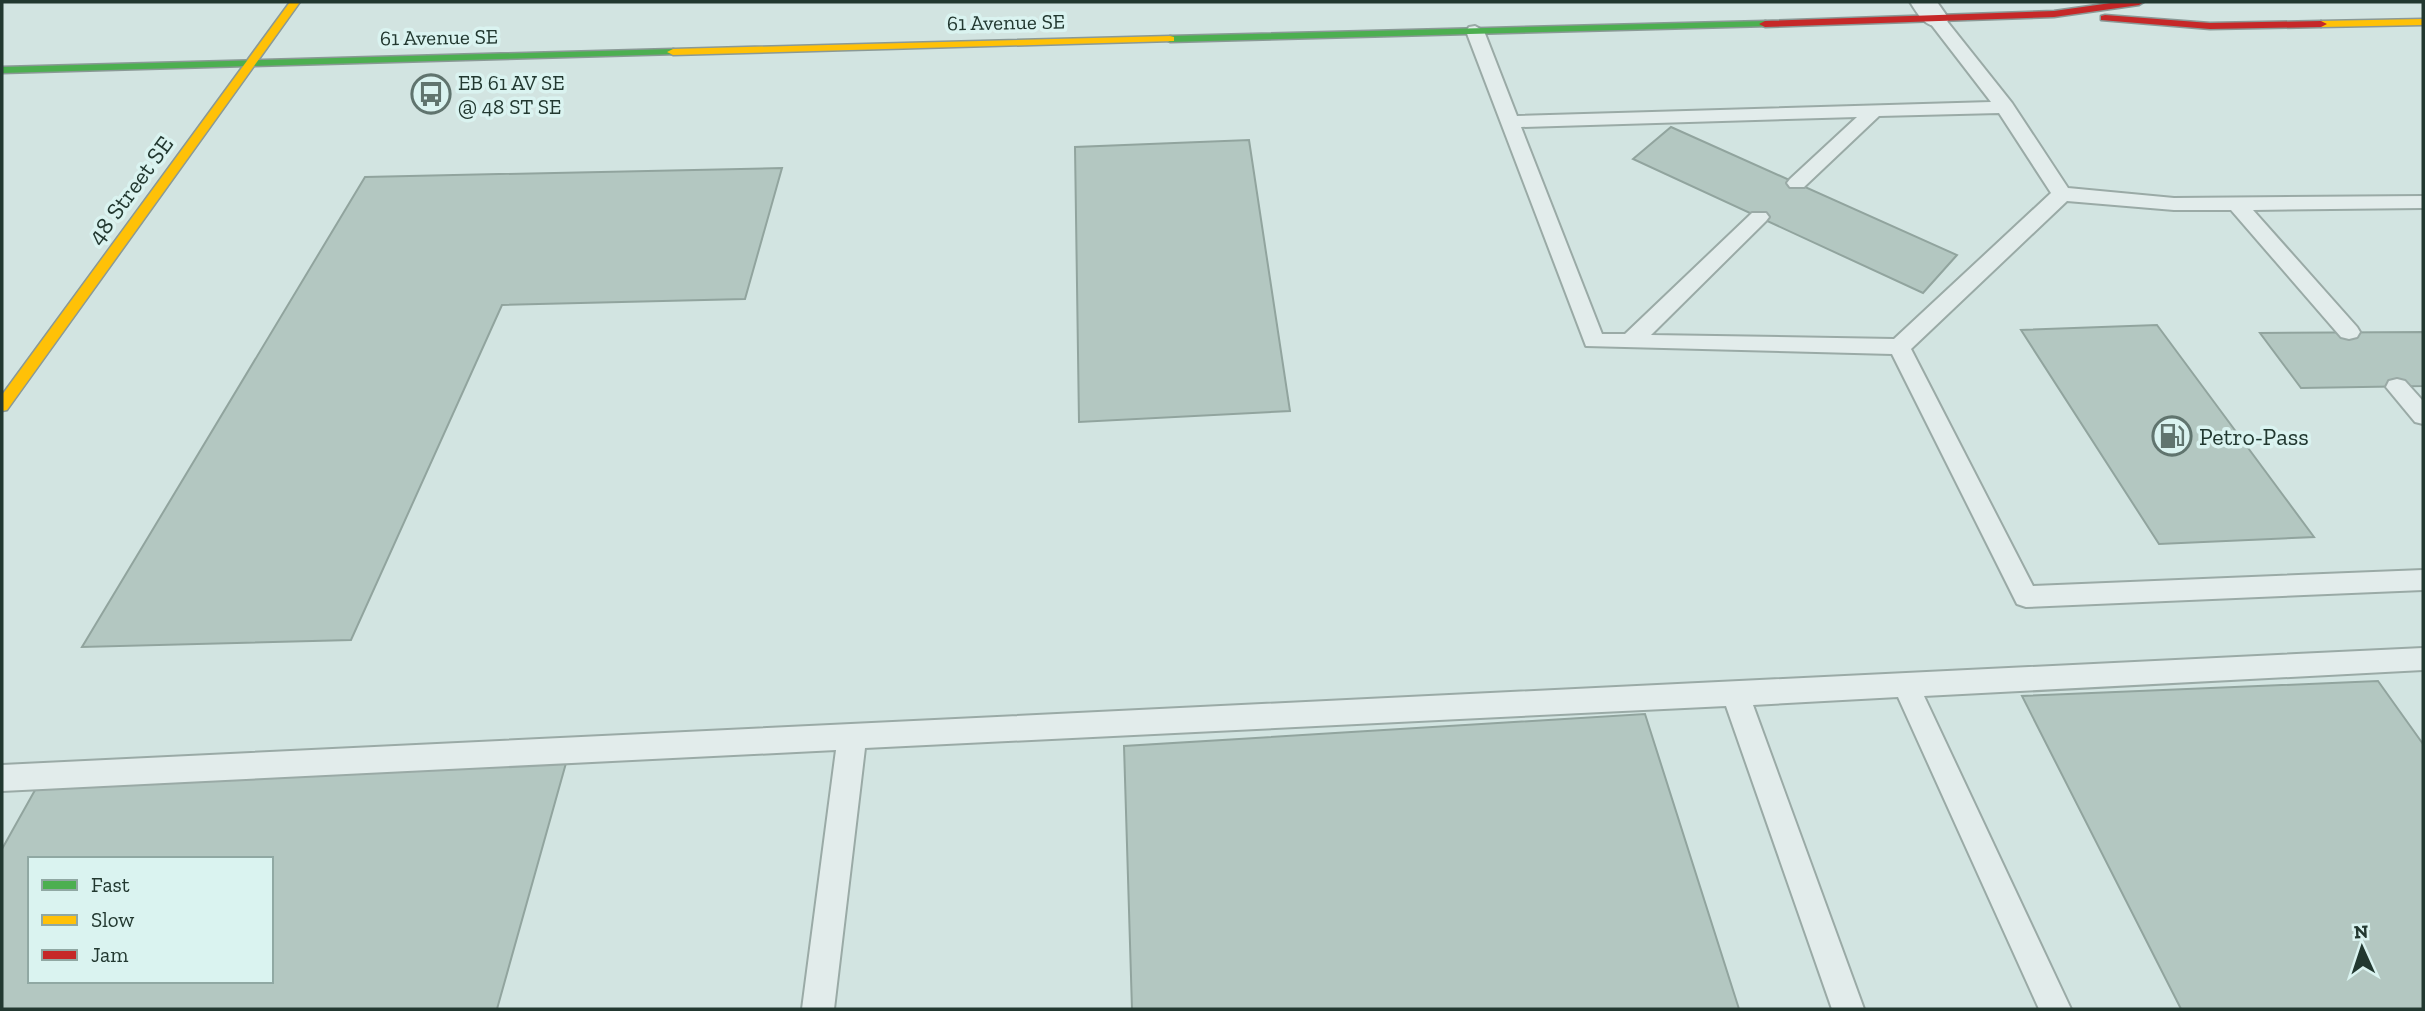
<svg xmlns="http://www.w3.org/2000/svg" width="2425" height="1011" font-family="'Zilla Slab',serif">
  <rect width="100%" height="100%" fill="#d2e4e1"/>
  <!-- building -->
  <g fill="#b3c7c1" stroke="#91a49e" stroke-width="2" fill-rule="evenodd">
    <polygon points="1671,127 1957,255 1923,293 1633,159"/>
    <polygon points="1249,140 1290,411 1079,422 1075,147"/>
    <polygon points="782,168 745,299 502,305 351,640 82,647 365,177"/>
    <polygon points="2157,325 2314,537 2159,544 2021,330"/>
    <polygon points="2423,332 2423,386 2301,388 2260,333"/>
    <polygon points="2378,681 2423,744 2423,1009 2181,1009 2022,696"/>
    <polygon points="1645,714 1739,1009 1132,1009 1124,746"/>
    <path d="M568,756L497,1009H2V849L39,783ZM30,859H271V981H30Z"/>
  </g>
  <g fill="none" stroke-linecap="round" stroke-linejoin="round">
    <!-- lane casing -->
    <g stroke="#9aaaa6" stroke-width="4">
      <g id="lane">
        <path d="M1936,14L1942,15L2012,103L2068,188L2174,198L2423,196V208L2253,210L2357,327L2360,332L2357,337L2349,339L2341,337L2231,210H2174L2067,201L1911,349L2033,586L2423,570V590L2026,607L2017,604L1892,354L1586,346L1466,31L1469,27L1475,26L1484,31L1517,116L1991,102L1927,19ZM1999,113L2051,193L1894,339L1651,335L1766,221L1769,217L1766,213H1752L1625,334H1602L1521,127L1857,117L1790,179L1787,183L1790,187H1804L1879,116Z"/>
        <polygon points="2397,379 2405,381 2423,401 2423,424 2415,422 2386,387 2389,381"/>
        <polygon points="2423,648 2423,670 1924,696 2071,1009 2039,1009 1898,697 1753,705 1864,1009 1832,1009 1726,706 865,748 834,1009 802,1009 836,750 2,791 2,765"/>
      </g>
    </g>
    <!-- street casing -->
    <g stroke="#9aaaa6" stroke-width="4">
      <path id="street" d="M1910,2H1937L1949,19L1945,25C1926,30 1920,17 1910,2Z"/>
    </g>
    <!-- fast casing -->
    <g stroke="#8a9996" stroke-width="3">
      <g id="fast">
        <polygon points="1765,21 1769,22 1769,26 1170,42 1164,39 1170,36"/>
        <polygon points="673,49 677,50 677,54 2,73 2,67"/>
      </g>
    </g>
    <!-- slow casing -->
    <g stroke="#8a9996" stroke-width="3">
      <g id="slow">
        <polygon points="290,2 300,2 7,410 2,411 2,395"/>
        <polygon points="2423,19 2423,25 2321,27 2315,24 2321,21"/>
        <polygon points="1170,36 1174,37 1174,41 673,55 667,52 673,49"/>
      </g>
    </g>
    <!-- jam casing -->
    <g stroke="#8a9996" stroke-width="3">
      <g id="jam">
        <polygon points="2118,2 2144,2 2139,5 2054,17 1765,27 1759,24 1765,21 2054,11"/>
        <polygon points="2105,15 2210,23 2321,21 2327,24 2321,27 2210,29 2101,20 2101,16"/>
      </g>
    </g>
    <!-- lane -->
    <use href="#lane" fill="#e2eceb" fill-rule="evenodd"/>
    <!-- street -->
    <use href="#street" fill="#e2eceb" fill-rule="evenodd"/>
    <!-- fast -->
    <use href="#fast" fill="#4caf50" fill-rule="evenodd"/>
    <!-- slow -->
    <use href="#slow" fill="#ffc107" fill-rule="evenodd"/>
    <!-- jam -->
    <use href="#jam" fill="#c62828" fill-rule="evenodd"/>
  </g>
  <!-- icons -->
  <defs>
    <g id="bus-ring" transform="scale(2.0125)"><circle r="9.5" fill="#daf3f0" stroke="#60746e" stroke-width="1.5"/><path d="M-5-6H5V4H4V6H2V4H-2V6H-4V4H-5ZM-3.5-4V0h7V-4ZM-3.5 1.2v1.5H-2V1.2ZM2 1.2v1.5H3.5V1.2Z" fill="#60746e"/></g>
    <g id="fuel-ring" transform="scale(2.0125)"><circle r="9.5" fill="#daf3f0" stroke="#60746e" stroke-width="1.5"/><path d="M-5.5-6h7V0h2V4h1.3V-2.5L3-4.5l.8-.8L6-3V5H2.5V1h-1V6h-7ZM-4.2-4.7v3.2H.2V-4.7Z" fill="#60746e"/></g>
  </defs>
  <g fill-rule="evenodd">
    <use href="#bus-ring" x="431" y="94"/>
    <use href="#fuel-ring" x="2172" y="436"/>
  </g>
  <g text-anchor="middle" dominant-baseline="central" stroke-width="7" stroke-linejoin="round" paint-order="stroke">
    <!-- far-street labels -->
    <g font-size="21" fill="#223830" stroke="#daf3f0">
      <text transform="translate(1006 22) rotate(-1)">61 Avenue SE</text>
      <text transform="translate(439 37) rotate(-1)">61 Avenue SE</text>
    </g>
    <!-- far-poi labels -->
    <g font-size="21" fill="#223830" stroke="#daf3f0" text-anchor="start">
      <text x="458" y="82">EB 61 AV SE<tspan x="458" dy="24">@ 48 ST SE</tspan></text>
    </g>
    <!-- street labels -->
    <g font-size="24" fill="#223830" stroke="#daf3f0">
      <text transform="translate(130 190) rotate(-54)">48 Street SE</text>
    </g>
    <!-- poi labels -->
    <g font-size="24" fill="#223830" stroke="#daf3f0" text-anchor="start">
      <text x="2199" y="436">Petro-Pass</text>
    </g>
  </g>
  <!-- border -->
  <rect width="2425" height="1011" fill="none" stroke="#223830" stroke-width="7"/>
  <!-- legend -->
  <rect x="28" y="857" width="245" height="126" fill="#daf3f0" stroke="#90a8a3" stroke-width="2"/>
  <rect x="42" y="880" width="35" height="10" fill="#4caf50" stroke="#90a8a3" stroke-width="2"/>
  <text x="91" y="892" font-size="21" fill="#223830">Fast</text>
  <rect x="42" y="915" width="35" height="10" fill="#ffc107" stroke="#90a8a3" stroke-width="2"/>
  <text x="91" y="927" font-size="21" fill="#223830">Slow</text>
  <rect x="42" y="950" width="35" height="10" fill="#c62828" stroke="#90a8a3" stroke-width="2"/>
  <text x="91" y="962" font-size="21" fill="#223830">Jam</text>
  <!-- north arrow -->
  <g transform="translate(2362 948) rotate(357)" stroke="#daf3f0" stroke-width="5" paint-order="stroke">
  <path d="M0-5L12 26L0 18L-12 26Z" fill="#223830"/>
  <text y="-10" font-size="19" font-weight="bold" text-anchor="middle" fill="#223830">N</text>
  </g>
</svg>
